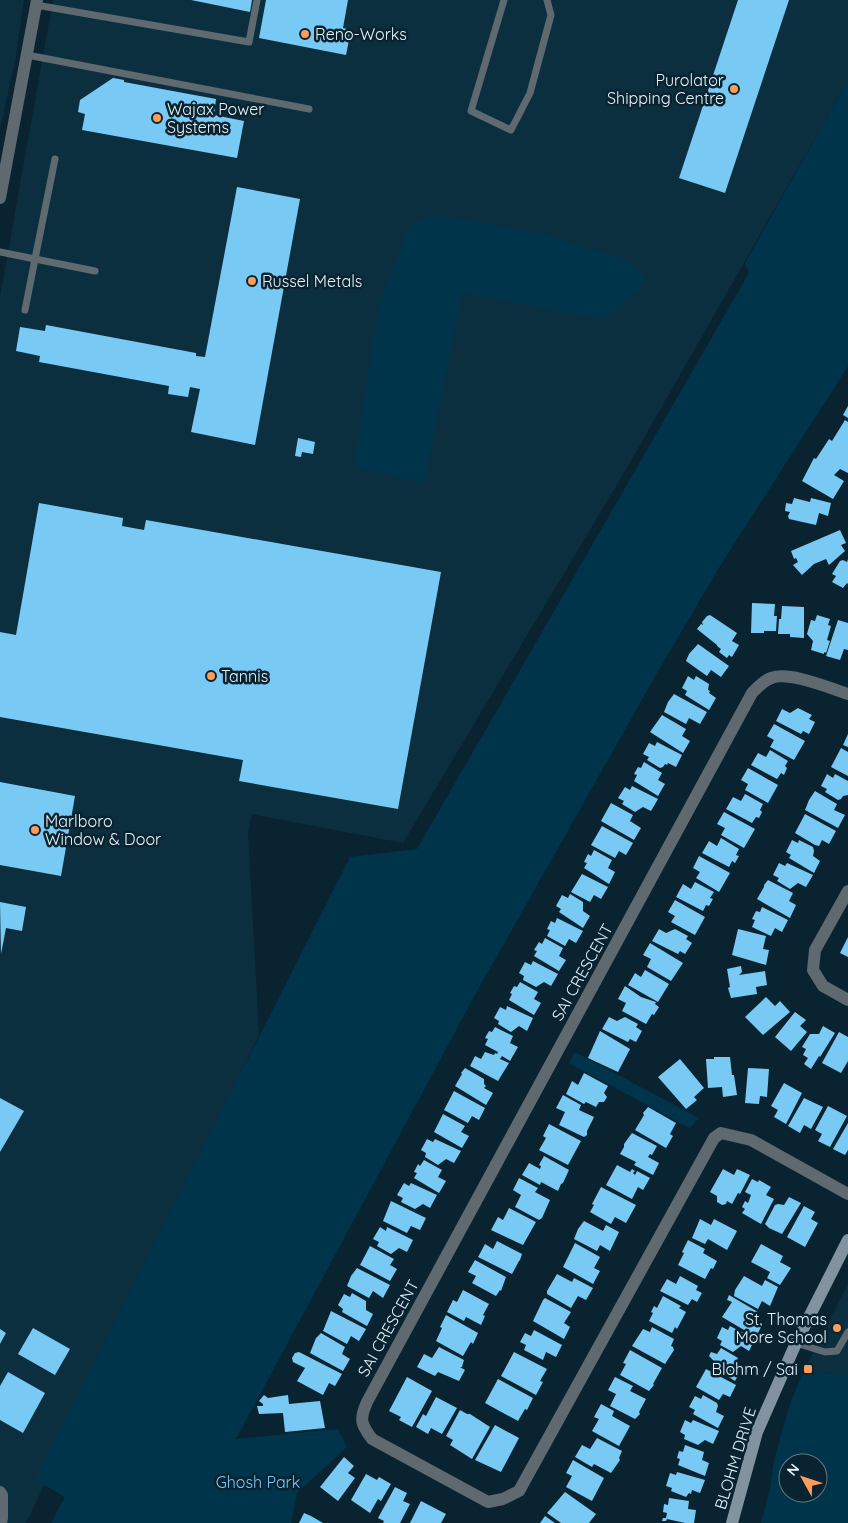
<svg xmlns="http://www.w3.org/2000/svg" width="848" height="1523" font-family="Quicksand,sans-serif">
  <rect width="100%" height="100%" fill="#0a2330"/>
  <!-- built -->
  <g fill="#0c2f3f">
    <polygon points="0,0 24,0 16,56 0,130"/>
    <polygon points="53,0 848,0 848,80 628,466 403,843 252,814 248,832 259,1035 26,1523 0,1523 0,297"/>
    <polygon points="848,1284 848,1375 803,1372"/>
  </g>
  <!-- green -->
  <g fill="#00344b" fill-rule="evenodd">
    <polygon points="848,80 848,366 720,566 657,673 476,993 236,1439 338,1429 347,1447 297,1493 291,1523 51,1523 65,1497 35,1480 350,857 417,849 749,273 745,263"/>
    <polygon points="433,214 543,234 625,259 645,277 640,291 600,319 462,292 424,483 354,467 378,310 408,226"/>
    <polygon points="575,1052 699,1118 690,1128 569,1063"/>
    <path d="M803,1372L848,1375V1523H761L770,1489L774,1460L790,1404ZM788,1463H818V1493H788Z"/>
  </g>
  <!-- building -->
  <g fill="#78caf5">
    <polygon points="191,0 252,0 250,12"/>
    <polygon points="266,0 348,0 343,28 351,30 346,55 259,38"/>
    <polygon points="738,0 789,0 725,193 679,178"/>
    <polygon points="113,78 124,80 124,82 216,99 214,115 244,121 237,158 82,130 85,114 78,112 80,100"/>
    <polygon points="237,187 300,199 255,445 191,432 200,389 190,387 188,397 168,394 169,386 39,362 40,356 16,351 20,327 45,331 46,325 196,353 196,356 205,357"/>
    <polygon points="848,406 848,418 843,415"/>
    <polygon points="845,420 848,422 848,473 840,469 834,475 844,481 833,499 802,481 814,458 816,459 829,439 832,441"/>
    <polygon points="298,438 315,442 313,454 302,452 301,457 295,456"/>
    <polygon points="794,498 810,502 811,498 831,503 828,516 819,513 816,525 789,519 788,516 790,512 785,511 786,503 792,504"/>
    <polygon points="39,503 123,518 122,526 144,530 146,520 441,572 398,809 239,781 243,760 0,717 0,632 16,635"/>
    <polygon points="840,530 846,543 841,545 845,551 829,565 826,559 814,564 802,575 793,565 798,562 796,558 794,559 791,551"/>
    <polygon points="848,559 848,584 847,583 843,588 832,582 836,576 832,574 840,561 843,560 847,562"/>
    <polygon points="752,603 775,604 774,616 777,616 776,631 764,631 764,633 751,633"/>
    <polygon points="782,606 804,607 804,638 790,637 790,634 778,634 779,619 781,619"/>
    <polygon points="710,615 737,633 732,641 739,645 732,657 729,655 727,658 719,652 721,649 717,646 717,645 697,629 701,624 703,625 702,622 707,616"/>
    <polygon points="817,615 830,619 828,625 831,626 827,640 830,641 826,653 824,652 824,654 811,650 813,641 807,634 811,620 815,621"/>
    <polygon points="838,620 848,623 848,650 844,649 840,660 826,656"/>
    <polygon points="698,644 729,666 721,677 711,670 707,676 686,661 689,654"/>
    <polygon points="688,676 694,680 696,676 709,684 708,690 710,691 709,693 716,698 709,710 685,695 687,691 682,688"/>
    <polygon points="674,694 707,712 700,724 689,718 686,724 664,712 668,702"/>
    <polygon points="798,708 812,715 809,719 815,722 809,734 803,731 801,734 776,721 782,709 790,713"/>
    <polygon points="662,715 686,729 682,736 690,741 683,753 650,732"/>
    <polygon points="774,724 805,741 794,760 770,747 774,740 767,736"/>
    <polygon points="848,734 848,747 843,745"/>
    <polygon points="657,742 682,755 676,767 668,763 667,765 665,764 663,767 660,768 647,760 649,757 643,754 649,743 655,746"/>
    <polygon points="841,748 848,752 848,776 831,767"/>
    <polygon points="770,750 788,761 785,766 787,768 784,775 781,773 777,779 751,765 758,753 766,757"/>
    <polygon points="644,762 662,773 658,780 665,784 658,796 634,781 637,775 634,774 638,767 641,768"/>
    <polygon points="748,768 778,785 768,803 745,790 748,784 741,780"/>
    <polygon points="827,774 833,778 835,774 848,781 848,795 843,796 841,799 838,800 825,792 827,789 821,786"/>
    <polygon points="0,782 75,796 61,876 0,865"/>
    <polygon points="632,786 658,799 651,811 643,807 635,812 622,804 624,801 618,798 625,787 630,790"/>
    <polygon points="815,791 837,804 834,810 845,815 838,828 805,810 809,800"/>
    <polygon points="745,794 763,804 760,810 762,812 759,818 756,817 752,823 726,809 733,797 741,801"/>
    <polygon points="611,803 633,815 630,821 641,828 634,840 601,821"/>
    <polygon points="724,812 755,829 744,848 721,835 725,828 717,824"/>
    <polygon points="805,814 836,831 829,844 822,840 819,846 815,845 795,833"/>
    <polygon points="602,826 633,843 626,855 619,851 615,858 591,845"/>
    <polygon points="721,838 739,849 736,855 739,856 735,863 732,861 729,867 702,853 709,841 717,846"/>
    <polygon points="792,840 798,843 799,840 813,847 814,851 813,856 820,861 814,873 789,858 791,855 786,852"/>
    <polygon points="594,850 612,860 608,868 615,872 609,884 584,868 587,863 584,862 588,854 591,856"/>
    <polygon points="699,856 730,873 719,892 696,878 700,872 693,868"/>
    <polygon points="779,863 785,866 787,863 813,875 806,887 798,883 790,889 777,881 779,878 773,875"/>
    <polygon points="582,874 608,887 601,899 594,895 590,902 571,892"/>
    <polygon points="768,880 793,893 789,901 796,905 790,918 757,899 764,887 764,885"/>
    <polygon points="695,882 714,892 710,898 713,899 709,906 706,905 703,911 676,897 683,884 691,889"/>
    <polygon points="570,894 583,902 583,911 590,916 583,928 559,912 561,909 556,906 562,895 568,898"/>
    <polygon points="675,900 705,917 695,935 671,922 675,916 668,912"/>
    <polygon points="0,902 26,907 22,931 6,928 1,954"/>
    <polygon points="762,907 788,920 782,932 775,928 771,936 752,927 755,920 752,919 756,911 760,912"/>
    <polygon points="557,918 583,931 576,943 569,939 565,946 547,936 550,930 547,929 551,921 555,923"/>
    <polygon points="659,929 666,933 675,929 688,936 686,939 692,943 685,954 680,951 678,954 652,941"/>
    <polygon points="738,929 766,936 763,949 769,950 766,965 732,955"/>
    <polygon points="848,937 848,957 840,953"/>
    <polygon points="545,938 563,948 559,956 566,960 559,971 534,956 537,951 534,950 539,942 542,944"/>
    <polygon points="650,943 683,963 671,981 647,967 651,959 643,955"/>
    <polygon points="533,961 558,974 551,986 544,982 536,987 523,980 524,976 519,973 525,962 531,965"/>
    <polygon points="741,966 742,972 739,975 765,971 767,985 756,987 757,994 731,998 728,988 730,987 727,969"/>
    <polygon points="645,970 669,984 658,1002 628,985 635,973 641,977"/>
    <polygon points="520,982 538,992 534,999 541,1003 534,1015 509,1000 512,994 510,993 514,986 517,987"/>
    <polygon points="625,986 641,997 656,1002 655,1004 659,1007 654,1015 652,1014 646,1024 622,1011 626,1003 618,999"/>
    <polygon points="766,997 775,1006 780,1001 790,1012 763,1035 745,1017"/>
    <polygon points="507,1006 533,1018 527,1031 519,1026 511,1032 498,1024 499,1021 494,1018 500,1007 506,1010"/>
    <polygon points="795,1012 806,1020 800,1026 807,1032 791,1051 775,1037"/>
    <polygon points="609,1017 617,1021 625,1017 638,1024 636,1027 642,1031 636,1042 630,1039 628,1042 602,1029"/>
    <polygon points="823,1026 835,1033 820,1057 819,1056 811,1069 804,1064 808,1058 803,1055 806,1049 802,1047 810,1034 819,1034"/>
    <polygon points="495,1027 513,1036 510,1043 518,1047 510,1061 502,1056 500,1059 509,1063 498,1081 470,1066 475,1056 481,1059 485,1052 494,1055 495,1053 497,1054 498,1052 485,1045 488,1039 485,1038 489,1031 492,1032"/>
    <polygon points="600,1031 630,1049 618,1072 588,1058"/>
    <polygon points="839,1032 848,1037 848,1061 841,1073 822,1063"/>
    <polygon points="714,1057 730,1057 732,1075 734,1075 737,1095 723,1097 722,1087 708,1088 706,1059 714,1059"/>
    <polygon points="680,1059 704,1088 694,1097 697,1100 686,1109 658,1077"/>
    <polygon points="465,1068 484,1079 484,1084 486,1086 484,1088 493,1093 486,1105 455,1086 462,1074 461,1073"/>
    <polygon points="748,1068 769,1069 767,1097 760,1096 759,1104 745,1103"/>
    <polygon points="584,1073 608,1086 604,1093 607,1097 604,1102 599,1102 596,1107 586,1102 584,1104 566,1094 572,1081 578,1085"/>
    <polygon points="784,1083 802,1093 786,1124 774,1117 778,1110 771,1106"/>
    <polygon points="454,1091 485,1108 479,1120 472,1116 468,1123 444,1110"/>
    <polygon points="563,1095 581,1105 579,1110 594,1117 587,1131 587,1135 584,1137 559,1125 565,1112 556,1108"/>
    <polygon points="0,1098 24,1111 0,1152"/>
    <polygon points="804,1098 823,1107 811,1129 804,1125 800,1133 788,1126"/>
    <polygon points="828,1106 847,1116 830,1147 818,1141 822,1134 815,1130"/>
    <polygon points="648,1107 676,1123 670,1134 673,1136 666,1148 635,1130 644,1115 643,1113"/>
    <polygon points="443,1114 465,1126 461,1132 469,1136 462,1148 434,1132"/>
    <polygon points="848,1123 848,1150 845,1155 833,1149"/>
    <polygon points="549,1124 581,1141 568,1165 539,1150 546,1138 543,1136"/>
    <polygon points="632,1133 657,1146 652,1155 650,1154 648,1157 659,1163 653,1175 634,1165 636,1162 620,1154 624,1147 624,1144"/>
    <polygon points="427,1139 433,1142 435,1139 461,1151 454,1163 446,1159 438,1165 425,1157 426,1153 421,1150"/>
    <polygon points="544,1156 569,1170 563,1183 561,1184 558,1191 541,1182 540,1185 522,1175 529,1163 540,1169 541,1166 539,1165"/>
    <polygon points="424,1160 442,1170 438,1177 446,1181 439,1193 414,1178 417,1173 414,1172 418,1164 420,1166"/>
    <polygon points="617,1165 630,1172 632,1169 635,1171 633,1173 635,1175 637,1171 650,1178 643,1190 638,1187 632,1199 606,1185"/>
    <polygon points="723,1169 734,1175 737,1169 750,1175 740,1194 738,1193 732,1204 727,1201 726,1204 722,1205 717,1202 717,1196 710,1192"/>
    <polygon points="519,1178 538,1188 535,1192 550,1200 542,1218 539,1220 515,1207 521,1195 513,1190"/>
    <polygon points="752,1179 758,1182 759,1180 771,1187 766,1195 774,1199 761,1224 742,1213 745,1209 742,1207 745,1201 748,1203 751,1195 745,1192"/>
    <polygon points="404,1183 409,1186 411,1183 437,1195 430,1208 423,1204 415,1209 401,1202 403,1198 397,1195"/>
    <polygon points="601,1187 636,1205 626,1223 615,1217 611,1224 590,1212 594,1205 592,1204"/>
    <polygon points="789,1197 801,1203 782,1234 769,1228 765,1224 775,1205 778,1204 784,1205"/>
    <polygon points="391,1201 426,1218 420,1230 411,1226 407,1233 383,1221"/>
    <polygon points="804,1206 815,1212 811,1219 818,1223 805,1247 787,1237"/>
    <polygon points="509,1208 536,1222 523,1245 491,1230 498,1217 503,1220"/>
    <polygon points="700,1219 711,1225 714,1219 737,1231 727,1250 708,1239 705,1244 692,1238"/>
    <polygon points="584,1221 603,1231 606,1225 619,1232 610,1251 600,1245 597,1251 574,1239 578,1229"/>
    <polygon points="380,1227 386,1231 387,1227 413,1240 407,1252 399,1248 391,1254 377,1246 379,1242 373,1239"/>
    <polygon points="688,1240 705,1249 703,1253 717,1261 713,1269 711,1268 705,1279 678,1265 684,1253 682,1252"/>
    <polygon points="497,1241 522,1254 520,1260 519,1261 512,1274 478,1257 485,1244 493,1249"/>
    <polygon points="575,1243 600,1257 594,1268 600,1271 593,1284 563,1267"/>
    <polygon points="761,1244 783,1256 780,1262 791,1268 780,1285 767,1278 770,1272 751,1262"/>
    <polygon points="370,1246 394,1259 390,1265 397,1269 390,1281 360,1265"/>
    <polygon points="475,1260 506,1277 501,1291 500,1290 496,1296 472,1283 476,1276 468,1272"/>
    <polygon points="357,1268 390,1285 383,1298 373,1291 369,1298 347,1286 351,1276"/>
    <polygon points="557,1274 572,1282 574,1278 593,1288 586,1300 578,1296 571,1308 547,1294 547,1291"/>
    <polygon points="680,1276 698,1286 696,1290 702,1293 697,1302 692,1299 688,1305 660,1291 667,1279 676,1284"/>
    <polygon points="744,1276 762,1286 765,1280 778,1287 770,1306 762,1301 758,1309 734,1296 735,1290"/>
    <polygon points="463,1290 489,1304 483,1315 485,1316 481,1325 466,1317 464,1321 447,1312 453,1300 457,1302"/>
    <polygon points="352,1293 366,1301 366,1310 373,1314 367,1326 342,1312 343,1309 338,1305 344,1294 350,1297"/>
    <polygon points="729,1295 758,1312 754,1320 762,1325 756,1337 722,1317 732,1302 727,1300"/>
    <polygon points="663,1296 681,1306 679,1308 686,1312 677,1329 675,1327 672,1333 649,1321 653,1313 651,1312 654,1306 657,1308"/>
    <polygon points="545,1298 571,1312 564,1323 570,1327 564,1339 533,1321 543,1300"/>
    <polygon points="331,1311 366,1329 359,1341 351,1336 347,1344 323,1331"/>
    <polygon points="446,1315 478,1333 473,1344 471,1342 463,1356 436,1341 442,1328 440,1327"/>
    <polygon points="730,1326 755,1339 749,1351 741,1346 733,1352 720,1345 722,1341 717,1338 722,1327 728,1330"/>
    <polygon points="652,1327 674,1339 671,1346 673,1347 674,1350 665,1364 632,1346 643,1329 650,1332"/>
    <polygon points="33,1328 70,1349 55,1375 18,1354"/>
    <polygon points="0,1329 6,1333 0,1344"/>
    <polygon points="534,1330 562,1345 556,1357 546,1352 543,1360 524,1350 526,1345 520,1342 525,1333 531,1336"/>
    <polygon points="321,1333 345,1347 342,1354 350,1359 343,1371 310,1353 316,1338"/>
    <polygon points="439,1347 464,1360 462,1367 460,1367 465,1370 459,1381 438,1372 435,1376 417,1367 424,1354 432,1358"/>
    <polygon points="721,1348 738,1358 734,1365 742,1369 735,1381 711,1366 714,1361 709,1356 711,1352 717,1354"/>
    <polygon points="630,1350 662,1368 653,1384 654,1385 649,1391 620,1375 626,1364 623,1363"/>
    <polygon points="299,1352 342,1374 335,1386 329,1383 323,1395 297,1381 305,1368 293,1362 292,1358 295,1353"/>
    <polygon points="514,1352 547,1369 540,1381 543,1382 536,1395 501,1376"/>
    <polygon points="706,1369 736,1385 730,1397 723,1394 719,1400 696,1387"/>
    <polygon points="8,1372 45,1393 23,1433 0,1420 0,1386"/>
    <polygon points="407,1377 432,1391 412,1427 399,1420 401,1417 389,1411"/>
    <polygon points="615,1377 633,1386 630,1391 646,1399 639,1412 640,1414 635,1419 610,1406 616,1394 608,1390"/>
    <polygon points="498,1379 533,1398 527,1410 525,1409 518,1421 485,1403"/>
    <polygon points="264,1395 268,1398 288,1395 289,1404 320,1401 325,1428 285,1432 283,1413 259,1414 257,1406 263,1406 263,1404 259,1401"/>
    <polygon points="703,1395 717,1403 718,1406 716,1412 724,1416 718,1428 693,1414 695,1410 689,1407 695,1396 701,1399"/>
    <polygon points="436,1397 457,1408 442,1434 431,1428 428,1434 416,1427 423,1414 426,1416"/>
    <polygon points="601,1404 614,1411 612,1416 630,1426 619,1446 592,1431 599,1419 594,1417"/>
    <polygon points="460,1410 467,1414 470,1414 490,1427 472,1459 450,1445 453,1440 446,1436"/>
    <polygon points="685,1420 691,1423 693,1420 719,1431 713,1444 705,1440 698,1445 684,1439 685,1435 680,1432"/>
    <polygon points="495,1425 519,1438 501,1472 475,1460"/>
    <polygon points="597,1438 622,1451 619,1458 620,1460 611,1473 594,1464 592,1467 575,1457 582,1445 590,1449"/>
    <polygon points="685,1445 704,1452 702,1460 709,1463 705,1476 678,1465 680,1459 677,1458 679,1451 683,1452"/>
    <polygon points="344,1457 354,1466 348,1473 355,1478 338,1501 320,1487"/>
    <polygon points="573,1460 604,1478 592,1501 566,1487 572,1476 566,1473"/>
    <polygon points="677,1472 705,1480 700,1493 692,1490 691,1494 689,1493 686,1497 671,1491 672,1488 666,1486 670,1473 676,1475"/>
    <polygon points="366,1474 377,1480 379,1477 391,1484 381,1501 378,1499 370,1513 351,1500"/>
    <polygon points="395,1487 407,1493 403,1501 410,1504 400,1523 383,1523 384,1521 378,1518"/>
    <polygon points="565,1492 596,1514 589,1523 561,1523 547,1513"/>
    <polygon points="669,1498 689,1501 688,1509 696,1510 694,1523 685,1523 667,1519 666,1521 662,1521 663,1518 666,1518 667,1513 663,1512 664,1504 668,1505"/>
    <polygon points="421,1501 446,1514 441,1523 410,1523"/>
    <polygon points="304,1513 311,1516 323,1523 299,1523"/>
    <polygon points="545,1516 555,1523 540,1523"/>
  </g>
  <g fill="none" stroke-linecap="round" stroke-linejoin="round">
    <!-- lane -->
    <g stroke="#5e6970" stroke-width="7">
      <polyline points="504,0 471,111 511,130 530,93 551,15 547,0"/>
      <polyline points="36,5 249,42 257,0"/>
      <polyline points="27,55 309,109"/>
      <polyline points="55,159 35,259 95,271"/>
      <polyline points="0,252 35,259 25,310"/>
      <polyline points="796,1343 825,1352 837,1351 848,1332"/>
    </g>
    <!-- street -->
    <g stroke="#5e6970" stroke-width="12">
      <polyline points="0,198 37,0"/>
      <path d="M848,694C829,688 790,671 771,678C763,681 758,687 752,693L367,1402C359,1420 361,1424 372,1439L488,1502L503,1499L519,1491L714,1138L721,1133L751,1140L848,1194"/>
      <polyline points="848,891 815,950 813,970 823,986 848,1000"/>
      <polyline points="0,1492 2,1495 2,1518 1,1523"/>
    </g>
    <!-- secondary -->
    <polyline stroke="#80939e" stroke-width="12" points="732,1523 757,1432 796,1343 848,1240"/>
  </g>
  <!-- markers -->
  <g fill="#fe9c58" stroke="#0a2330" stroke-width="2">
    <circle cx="305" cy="34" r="5"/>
    <circle cx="734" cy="89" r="5"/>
    <circle cx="157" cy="118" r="5"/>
    <circle cx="252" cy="281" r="5"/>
    <circle cx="211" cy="676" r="5"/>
    <circle cx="35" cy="830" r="5"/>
    <circle cx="837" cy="1328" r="5"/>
    <rect x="803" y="1364" width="10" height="10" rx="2.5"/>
  </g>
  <g text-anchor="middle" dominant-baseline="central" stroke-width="5" stroke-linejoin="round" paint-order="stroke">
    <!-- poi labels -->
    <g font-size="16" fill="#e5f4fc" stroke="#0a2330" text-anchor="start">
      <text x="315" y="34">Reno-Works</text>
      <text x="724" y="80" text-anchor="end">Purolator<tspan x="724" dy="18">Shipping Centre</tspan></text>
      <text x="167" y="109">Wajax Power<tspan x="167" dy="18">Systems</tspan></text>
      <text x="262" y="281">Russel Metals</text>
      <text x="221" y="676">Tannis</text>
      <text x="45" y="821">Marlboro<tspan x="45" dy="18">Window &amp; Door</tspan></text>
      <text x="827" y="1319" text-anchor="end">St. Thomas<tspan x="827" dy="18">More School</tspan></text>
      <text x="798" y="1369" text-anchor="end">Blohm / Sai</text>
    </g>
    <!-- street labels -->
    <g font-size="16" fill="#e5f4fc" stroke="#0a2330">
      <text transform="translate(582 972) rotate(-61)">SAI CRESCENT</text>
      <text transform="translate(388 1328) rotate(-61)">SAI CRESCENT</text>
      <text transform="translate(735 1458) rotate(-73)">BLOHM DRIVE</text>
    </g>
    <!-- park labels -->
    <g font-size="16" fill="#75caf7" stroke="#0a2330">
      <text x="258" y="1482">Ghosh Park</text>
    </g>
  </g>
  <!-- north arrow -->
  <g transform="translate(803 1478) rotate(310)"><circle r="24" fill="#0a2330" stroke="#627782"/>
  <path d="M0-4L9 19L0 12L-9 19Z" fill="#fe9c58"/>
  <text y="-8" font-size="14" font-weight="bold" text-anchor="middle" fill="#e5f4fc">N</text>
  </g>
</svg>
